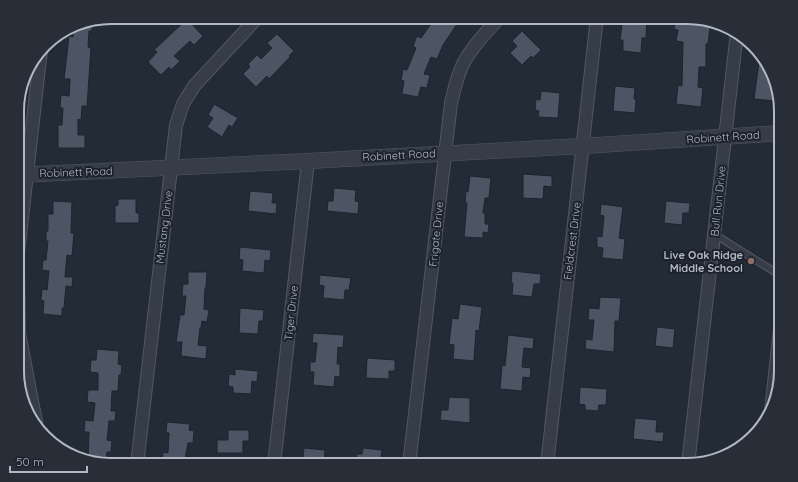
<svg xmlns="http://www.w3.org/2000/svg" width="798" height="482" font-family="Quicksand,sans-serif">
  <rect width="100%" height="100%" fill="#232b37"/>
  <!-- building -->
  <g fill="#4b5563" stroke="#1e242e">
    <polygon points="436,17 453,17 459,21 443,45 437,59 431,57 424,74 430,75 427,88 421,87 418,97 402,94 404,81 401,80 403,69 407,70 416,48 413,46 417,36 421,38"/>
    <polygon points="623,17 647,17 646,38 642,38 641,53 623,51 623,40 620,40"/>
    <polygon points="187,19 203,36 194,45 190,41 174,56 180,61 171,70 169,67 161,75 148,62 157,52 154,50"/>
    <polygon points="92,21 92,31 89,31 88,47 91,48 87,106 82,106 81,120 78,119 78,135 85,135 85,148 58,148 58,125 62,125 63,108 60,108 61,95 69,96 70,79 64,79 69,36 73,37 73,25"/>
    <polygon points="675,22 710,26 708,44 706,44 706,67 699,67 698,87 703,88 701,107 676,104 678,85 682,86 683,42 676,41 678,30 674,29"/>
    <polygon points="522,31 541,50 533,58 531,56 522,65 510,53 517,46 512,41"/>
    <polygon points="277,34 294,51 289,56 290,57 269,79 267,76 256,87 243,74 250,67 248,64 257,55 261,59 272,48 267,43"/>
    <polygon points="760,55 768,64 777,92 776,101 754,99"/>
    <polygon points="615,86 635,88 634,99 636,99 635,113 613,111"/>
    <polygon points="541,91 560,93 558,118 538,117 539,111 535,110 536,99 540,100"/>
    <polygon points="214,104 238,118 232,127 229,125 222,137 207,127 213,118 208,115"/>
    <polygon points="523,174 552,176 552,187 544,186 543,199 523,198"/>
    <polygon points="470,176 491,178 489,198 485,198 483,213 485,213 485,224 489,224 488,233 483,232 483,238 464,237 467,203 465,203 466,191 468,192"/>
    <polygon points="334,188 356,190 355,201 359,202 358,214 327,211 328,201 333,201"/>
    <polygon points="250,191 273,193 272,203 277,203 276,214 248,211"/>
    <polygon points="118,199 136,199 136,213 139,213 139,223 115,223 115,206 118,205"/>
    <polygon points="53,201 72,202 71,233 74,233 72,256 67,255 65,277 73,277 72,287 66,286 64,308 62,308 62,316 43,314 44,301 41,300 42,289 47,290 49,271 42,270 43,260 46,260 48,241 46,241 46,231 48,231 48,214 53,214"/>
    <polygon points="666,201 690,203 689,213 683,213 682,225 664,223"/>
    <polygon points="601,204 623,207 619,238 625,239 623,260 602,258 603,248 597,247 597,236 602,237 604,216 600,215"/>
    <polygon points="240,247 271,250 270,261 265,260 264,273 242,271 243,260 239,259"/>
    <polygon points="512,271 541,274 540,284 534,284 532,297 512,295 513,283 511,283"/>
    <polygon points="188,272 207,272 206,288 205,288 204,309 209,310 207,322 202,321 201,328 200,328 198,345 207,346 206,359 181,356 182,342 176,342 180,315 184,315 186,296 182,296 183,284 188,284"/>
    <polygon points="320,275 351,278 349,290 345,290 344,300 323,298 324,286 319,285"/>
    <polygon points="600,297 621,298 619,321 615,321 614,352 585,349 586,339 592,340 594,320 588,320 589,308 599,309"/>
    <polygon points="460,304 482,307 479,331 476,330 474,361 453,359 454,345 449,344 450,335 452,318 458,319"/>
    <polygon points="240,308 264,310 263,321 259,321 258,334 239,333"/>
    <polygon points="657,327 675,329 673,348 655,346"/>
    <polygon points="313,333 344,335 343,348 338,347 337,364 340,364 340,377 335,376 334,387 313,385 314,372 310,372 310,362 315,362 317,343 312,343"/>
    <polygon points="508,335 534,338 533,349 524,348 522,367 531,368 530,378 523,377 522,391 500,389 502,365 505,366"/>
    <polygon points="97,349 119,351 118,364 122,365 121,375 119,375 118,391 112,391 111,411 116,411 115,421 109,421 107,440 112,441 111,452 107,452 106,464 88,459 89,432 84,432 85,420 93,421 95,403 87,402 88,390 98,390 98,373 90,372 91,360 96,360"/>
    <polygon points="367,358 395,360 395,371 389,371 389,379 366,378"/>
    <polygon points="235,369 258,371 257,382 252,381 251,394 233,393 233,387 228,386 229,374 235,375"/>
    <polygon points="580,387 607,389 606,405 599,405 598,411 585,410 585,405 579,404"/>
    <polygon points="449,397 470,398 470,423 440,420 441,410 448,410"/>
    <polygon points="635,418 657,420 656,432 664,432 663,442 633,439"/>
    <polygon points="167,422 190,424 189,430 194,431 193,443 188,443 184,465 162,464 163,452 168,453 169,433 166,433"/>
    <polygon points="228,430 249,430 249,441 243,441 243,453 217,453 217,440 228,440"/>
    <polygon points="304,448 325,450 324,465 302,465"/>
    <polygon points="363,448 382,450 380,465 355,465 357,454 362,454"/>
  </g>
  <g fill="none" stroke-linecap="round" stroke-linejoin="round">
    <!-- service casing -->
    <g stroke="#515863" stroke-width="8">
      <polyline id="service" points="714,234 778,274 781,286 780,301 767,420"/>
    </g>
    <!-- minor casing -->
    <g stroke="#515863" stroke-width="14">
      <g id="minor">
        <polyline points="18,253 41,50"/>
        <polyline points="18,264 19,333 37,427"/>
        <polyline points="137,465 176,125 183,104 194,86 258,17"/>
        <polyline points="274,465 308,161"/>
        <path d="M409,465L451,103C454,90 457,76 463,64C472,46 487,32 500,17"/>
        <polyline points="547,465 597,17"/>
        <polyline points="688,465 737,32"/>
      </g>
    </g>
    <!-- tertiary casing -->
    <g stroke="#515863" stroke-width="16">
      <polyline id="tertiary" points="18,175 308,161 583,146 781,133"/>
    </g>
    <!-- service -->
    <use href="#service" stroke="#363d48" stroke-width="6"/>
    <!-- minor -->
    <use href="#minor" stroke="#363d48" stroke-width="12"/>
    <!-- tertiary -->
    <use href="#tertiary" stroke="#363d48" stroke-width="15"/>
  </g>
  <!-- markers -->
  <circle fill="#8d6e63" stroke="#1c222c" stroke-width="1.5" cx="751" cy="261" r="4"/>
  <g text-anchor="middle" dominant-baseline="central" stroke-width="4" stroke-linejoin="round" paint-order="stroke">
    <!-- street labels -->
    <g font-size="11" fill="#b1b8c4" stroke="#1c222c">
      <text transform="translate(723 137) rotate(-4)">Robinett Road</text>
      <text transform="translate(399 155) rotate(-3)">Robinett Road</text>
      <text transform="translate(76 172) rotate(-2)">Robinett Road</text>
      <text transform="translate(718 201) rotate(-84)">Bull Run Drive</text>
      <text transform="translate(164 227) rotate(-83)">Mustang Drive</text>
      <text transform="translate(436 234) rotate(-84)">Frigate Drive</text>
      <text transform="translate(572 241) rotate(-83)">Fieldcrest Drive</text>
      <text transform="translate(291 313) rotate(-84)">Tiger Drive</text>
    </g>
    <!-- poi labels -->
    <g font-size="11" font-weight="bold" fill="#b1b8c4" stroke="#1c222c" text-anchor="end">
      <text x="743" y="255">Live Oak Ridge<tspan x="743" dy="13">Middle School</tspan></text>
    </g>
  </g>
  <!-- crop -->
  <path d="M0 0H798V482H0ZM111 24H687A87 87 0 0 1 774 111V371A87 87 0 0 1 687 458H111A87 87 0 0 1 24 371V111A87 87 0 0 1 111 24Z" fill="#282e38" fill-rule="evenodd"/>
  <path fill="none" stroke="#b1b8c4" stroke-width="2" d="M111 24H687A87 87 0 0 1 774 111V371A87 87 0 0 1 687 458H111A87 87 0 0 1 24 371V111A87 87 0 0 1 111 24Z"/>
  <!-- scale -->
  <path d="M10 466v6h77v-6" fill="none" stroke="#b1b8c4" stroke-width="2"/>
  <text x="16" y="466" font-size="12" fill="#b1b8c4" stroke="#1c222c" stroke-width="3" paint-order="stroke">50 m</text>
</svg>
